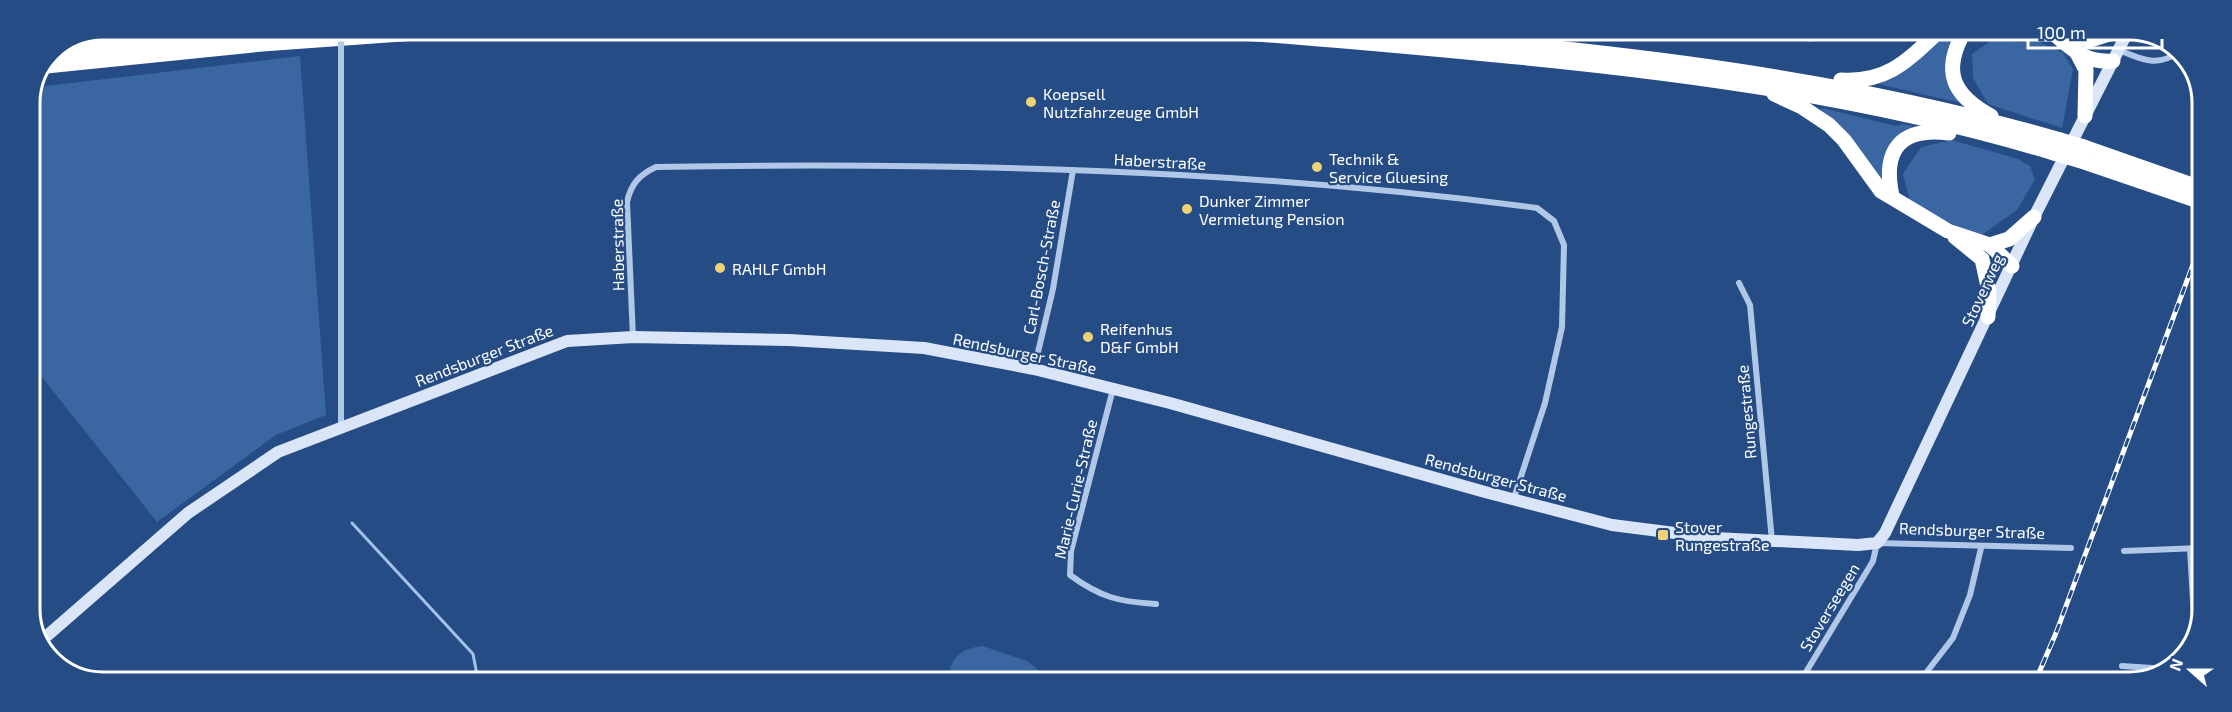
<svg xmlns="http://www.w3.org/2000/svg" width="2232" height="712" font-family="'Exo 2',sans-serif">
  <rect width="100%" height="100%" fill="#264c85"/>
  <!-- green -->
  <g fill="#3a66a1">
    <polygon points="1479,32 1571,32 1573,40"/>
    <polygon points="1944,32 1959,32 1951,45 1961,103 1878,84 1893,78"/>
    <polygon points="2031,38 2063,53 2073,69 2062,128 1988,104 1973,78 1972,54 1991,41 2025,42"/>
    <polygon points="300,56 326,415 276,435 157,522 30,362 30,103 37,87"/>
    <polygon points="1823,108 1896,126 1902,124 1914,126 1897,139 1883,180 1880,182 1819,111"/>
    <polygon points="1952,140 2018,159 2030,166 2035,179 2017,210 1979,237 1910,202 1903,174 1921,147"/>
    <path d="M983,646L1027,661L1039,671L1041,681L949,680C949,658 961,648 983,646Z"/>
  </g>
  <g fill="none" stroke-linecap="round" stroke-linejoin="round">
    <!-- stream -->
    <g stroke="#a4c2e8" stroke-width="3">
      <polyline points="1807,32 1809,40"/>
      <polyline points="352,523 473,654 478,680"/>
    </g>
    <!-- street -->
    <g stroke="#b0c7e8" stroke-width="6">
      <path d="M2119,50C2140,59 2158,68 2178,52"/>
      <polyline points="1739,283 1750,305 1772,541"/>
      <path d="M633,337L627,202C631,184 639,175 656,167C950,162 1245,169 1537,208L1554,221L1564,245L1562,327L1545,403L1514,498"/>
      <polyline points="1034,369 1053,289 1073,170"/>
      <path d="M1113,389L1071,551L1070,575C1100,597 1119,602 1156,604"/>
      <polyline points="341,427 341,55"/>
      <polyline points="2190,549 2195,635"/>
      <polyline points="2124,551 2200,548"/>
      <polyline points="2122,666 2167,669"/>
      <polyline points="1800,682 1873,561 1877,543 2071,548"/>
      <polyline points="1919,682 1953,638 1970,595 1981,548"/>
    </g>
    <!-- secondary -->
    <polyline stroke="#dae6f7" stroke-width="12" points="41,641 188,513 278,452 567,341 633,337 789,340 924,348 1034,369 1170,403 1485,492 1612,525 1714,538 1858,545 1877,543 1885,533 2034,217 2127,33"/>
    <!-- highway -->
    <g stroke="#fff" stroke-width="15">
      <path d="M1213,31C1308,37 1402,46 1497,55C1686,73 1872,98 2054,153"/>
      <path d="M1391,32C1618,52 1840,76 2060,140"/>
      <path d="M1964,32C1942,71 1952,95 1991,116"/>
      <path d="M2054,34C2075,51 2085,63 2113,61"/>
      <polyline points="2057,35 2090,40 2112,33"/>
      <polyline points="2076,51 2086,70 2085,116"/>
      <polyline points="51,53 272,30"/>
      <polyline points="46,66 262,44 457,30"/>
      <path d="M1841,80C1887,83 1907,61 1938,32"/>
      <polyline points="1774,94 1802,107 1829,125 1844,140 1881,191 1948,231 1990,245 2012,266"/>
      <polyline points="2084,147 2201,188"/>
      <polyline points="2078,160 2201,202"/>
      <path d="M1892,196C1882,149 1901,127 1949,133"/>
      <polyline points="1955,237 1982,259 1989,291 1988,317"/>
      <polyline points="1990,245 2009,239 2034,217"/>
    </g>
    <!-- rail casing -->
    <g stroke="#fff" stroke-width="5">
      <polyline id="rail" points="2035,682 2056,633 2201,243"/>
    </g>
    <!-- rail -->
    <use href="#rail" stroke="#264c85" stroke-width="3" stroke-dasharray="9" stroke-linecap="butt"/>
    <!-- street-bridge -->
    <polyline stroke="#b0c7e8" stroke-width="6" points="341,30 341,55"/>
    <!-- highway-bridge -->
    <g stroke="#fff" stroke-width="15">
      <polyline points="2060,140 2084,147"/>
      <polyline points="2054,153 2078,160"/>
    </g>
  </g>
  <!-- markers -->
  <g fill="#f1d175" stroke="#264c85" stroke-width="2">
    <circle cx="1031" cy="102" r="6"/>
    <circle cx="1317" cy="167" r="6"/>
    <circle cx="1187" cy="209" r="6"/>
    <circle cx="720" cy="268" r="6"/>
    <circle cx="1088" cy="337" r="6"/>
    <rect x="1657" y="529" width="12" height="12" rx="3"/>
  </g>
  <g text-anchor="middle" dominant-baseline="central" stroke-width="4.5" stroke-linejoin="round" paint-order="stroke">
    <!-- poi labels -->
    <g font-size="16" fill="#fff" stroke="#264c85" text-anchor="start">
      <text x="1043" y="93">Koepsell<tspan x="1043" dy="18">Nutzfahrzeuge GmbH</tspan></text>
      <text x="1329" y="158">Technik &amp;<tspan x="1329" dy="18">Service Gluesing</tspan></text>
      <text x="1199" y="200">Dunker Zimmer<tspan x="1199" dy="18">Vermietung Pension</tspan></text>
      <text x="732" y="268">RAHLF GmbH</text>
      <text x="1100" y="328">Reifenhus<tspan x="1100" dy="18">D&amp;F GmbH</tspan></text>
      <text x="1675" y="526">Stover<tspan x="1675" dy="18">Rungestraße</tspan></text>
    </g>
    <!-- street labels -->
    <g font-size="16" fill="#fff" stroke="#264c85">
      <text transform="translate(1160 161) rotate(3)">Haberstraße</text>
      <text transform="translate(617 245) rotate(-91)">Haberstraße</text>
      <text transform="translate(1041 267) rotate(-79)">Carl-Bosch-Straße</text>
      <text transform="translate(1982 290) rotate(-65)">Stoverweg</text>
      <text transform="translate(1025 353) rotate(12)">Rendsburger Straße</text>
      <text transform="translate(484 355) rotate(-21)">Rendsburger Straße</text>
      <text transform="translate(1746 412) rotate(-95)">Rungestraße</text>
      <text transform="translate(1496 477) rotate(15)">Rendsburger Straße</text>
      <text transform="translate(1075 489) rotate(-77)">Marie-Curie-Straße</text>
      <text transform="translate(1972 530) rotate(2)">Rendsburger Straße</text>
      <text transform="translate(1829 607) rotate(-59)">Stoverseegen</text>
    </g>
  </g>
  <!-- crop -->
  <path d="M0 0H2232V712H0ZM103 40H2129A63 63 0 0 1 2192 103V609A63 63 0 0 1 2129 672H103A63 63 0 0 1 40 609V103A63 63 0 0 1 103 40Z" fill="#264c85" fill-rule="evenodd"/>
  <path fill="none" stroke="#fff" stroke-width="3" d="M103 40H2129A63 63 0 0 1 2192 103V609A63 63 0 0 1 2129 672H103A63 63 0 0 1 40 609V103A63 63 0 0 1 103 40Z"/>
  <!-- north arrow -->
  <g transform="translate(2190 670) rotate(291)" stroke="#264c85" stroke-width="4.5" paint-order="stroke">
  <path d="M0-4.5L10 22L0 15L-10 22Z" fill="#ffffff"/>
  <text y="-9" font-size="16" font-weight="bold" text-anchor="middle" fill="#ffffff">N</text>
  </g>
  <!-- scale -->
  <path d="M2028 39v9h134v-9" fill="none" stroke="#ffffff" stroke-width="3"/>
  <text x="2037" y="39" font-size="18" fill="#ffffff" stroke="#264c85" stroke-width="4.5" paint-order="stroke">100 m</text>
</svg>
